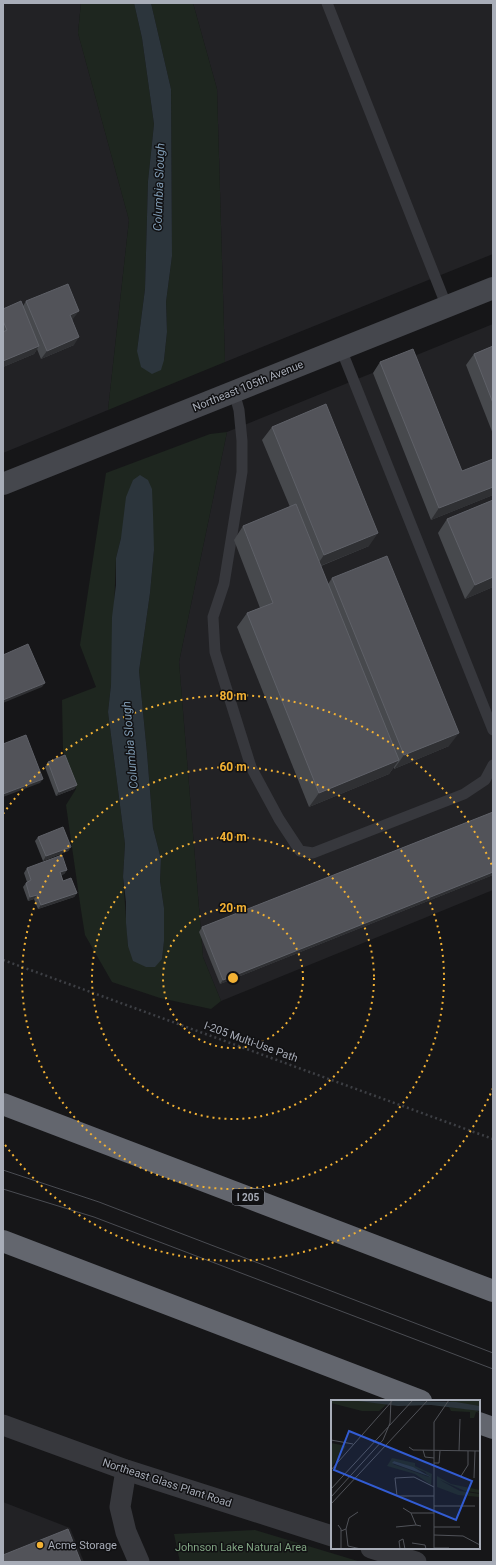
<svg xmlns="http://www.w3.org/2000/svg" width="496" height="1565" font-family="Roboto,sans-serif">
  <rect width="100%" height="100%" fill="#161618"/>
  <!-- built -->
  <g fill="#222225">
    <polygon points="3,3 81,3 78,33 129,220 108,410 3,453"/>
    <polygon points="193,3 493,3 493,254 225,362 217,89"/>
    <polygon points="493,324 493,890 221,1001 203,957 179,662 227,432"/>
    <polygon points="3,1502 70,1528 84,1562 3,1562"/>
  </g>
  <!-- green -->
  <g fill="#1e261f" fill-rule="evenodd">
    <polygon points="81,3 134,3 142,38 154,124 148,181 145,289 137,351 164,360 167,332 166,302 172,256 171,89 151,3 193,3 217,89 225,362 108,410 129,220 78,33"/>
    <path d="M227,432L179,662L203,957L221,1001L211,1009L160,998L112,982L85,935L81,910L66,805L76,789L63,750L62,700L96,687L80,645L106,473L210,434ZM121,538L154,550L150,593L139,671L147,753L153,828L161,859L160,881L164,908V941L162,959L128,946L123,877L125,844L108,712L111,685L116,558Z"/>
    <polygon points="255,1530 361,1562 180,1562 174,1534"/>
  </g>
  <!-- water -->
  <g fill="#2c353c">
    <polygon points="134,3 151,3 171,89 172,256 166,302 167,332 164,360 161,370 152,374 141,367 137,351 145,289 148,181 154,124 142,38"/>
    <polygon points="140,475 148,480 152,489 153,514 154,550 150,593 139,671 147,753 153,828 161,859 160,881 164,908 164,941 162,959 155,967 146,967 133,961 128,946 126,923 126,902 123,877 125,844 108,712 111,685 112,617 116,585 116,558 121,538 126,497 133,480"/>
  </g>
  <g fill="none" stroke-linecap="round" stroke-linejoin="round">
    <!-- path -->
    <polyline stroke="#3d3f44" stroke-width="2.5" stroke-dasharray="2 3" stroke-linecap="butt" points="3,960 493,1139"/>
    <!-- lane -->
    <g stroke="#37383d" stroke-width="11">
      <polyline points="327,3 447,307"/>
      <polyline points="341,349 493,730"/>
      <polyline points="234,392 239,410 242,441 242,472 224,584 213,617 215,652 251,767 279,819 300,851 313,853 464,794 485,780 493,765"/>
    </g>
    <!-- street -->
    <g stroke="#37383d" stroke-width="21">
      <polyline points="3,1425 126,1470 332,1536"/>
      <polyline points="126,1470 120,1507 126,1532 139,1562"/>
      <polyline points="371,1548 416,1562"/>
    </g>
    <!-- secondary -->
    <polyline stroke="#45474d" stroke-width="22" points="3,484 493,288"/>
    <!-- highway -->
    <g stroke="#63666e" stroke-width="22">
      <polyline points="3,1104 493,1291"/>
      <polyline points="3,1241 421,1401"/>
      <polyline points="479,1423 493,1428"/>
    </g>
    <!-- tram -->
    <g stroke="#4a4c52" stroke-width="1">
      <polyline points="3,1170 99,1202 493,1353"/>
      <polyline points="3,1189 94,1217 493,1369"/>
    </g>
  </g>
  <!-- wall -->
  <g fill="#47494d">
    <polygon points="26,301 73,319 72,320 74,345 41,359 37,349 34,354 3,367 3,309 23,306"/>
    <polygon points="493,346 493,434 466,365 474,354"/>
    <polygon points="380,362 462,471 493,459 493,495 431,520 373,373"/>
    <polygon points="272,427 369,546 321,566 328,584 332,578 449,746 394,769 394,767 389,774 309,807 237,627 247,613 260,608 234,540 243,526 290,507 262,440"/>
    <polygon points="493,500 493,587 465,599 438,533 447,519"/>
    <polygon points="48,762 77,785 74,789 56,796 45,767"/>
    <polygon points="493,812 493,875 220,984 199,932 202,927"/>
    <polygon points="38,837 71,847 68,851 43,861 35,841"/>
    <polygon points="27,868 67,870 64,874 61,875 63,881 77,893 74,897 38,909 34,899 28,901 23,887 26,883 27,882 24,873"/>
  </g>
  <!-- shaded-wall -->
  <g fill="#2f3033">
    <polygon points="79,311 73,319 64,323 70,315"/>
    <polygon points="79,337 74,345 41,359 47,351"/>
    <polygon points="39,346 34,354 3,367 3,361"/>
    <polygon points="493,487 493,495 431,520 439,508"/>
    <polygon points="378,533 369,546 315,568 324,555"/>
    <polygon points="493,577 493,587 465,599 475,585"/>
    <polygon points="45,683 42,687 3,703 3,700"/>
    <polygon points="459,733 449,746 394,769 404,755"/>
    <polygon points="399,760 389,774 309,807 319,793"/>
    <polygon points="43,779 40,783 3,797 3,794"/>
    <polygon points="77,785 74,789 56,796 59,792"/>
    <polygon points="71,847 68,851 43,861 46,856"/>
    <polygon points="67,870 64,874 57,877 60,872"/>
    <polygon points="493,872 493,875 220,984 223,980"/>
    <polygon points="77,893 74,897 38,909 41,905"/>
    <polygon points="37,895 34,899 28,901 30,897"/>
  </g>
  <!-- building -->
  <g fill="#525359" stroke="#5f6168">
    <polygon points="68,284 79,311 70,315 79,337 47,351 26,301"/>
    <polygon points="21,301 39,346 3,361 3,332 7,330 3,321 3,309"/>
    <polygon points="493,346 493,403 474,354"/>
    <polygon points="413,349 462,471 493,459 493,487 439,508 380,362"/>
    <polygon points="326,404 378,533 324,555 272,427"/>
    <polygon points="493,500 493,577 475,585 447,519"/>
    <polygon points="296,504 399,760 319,793 247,613 273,603 243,526"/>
    <polygon points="387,556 459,733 404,755 332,578"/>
    <polygon points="28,644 45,683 3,700 3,655"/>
    <polygon points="26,735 43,779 3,794 3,744"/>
    <polygon points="65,755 77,785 59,792 48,762"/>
    <polygon points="493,812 493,872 223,980 202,927"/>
    <polygon points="63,827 71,847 46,856 38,837"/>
    <polygon points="62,855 67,870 60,872 63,881 71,878 77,893 41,905 37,895 30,897 26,883 31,880 27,868"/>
    <polygon points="68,1529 81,1562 3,1562 3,1555"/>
  </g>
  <!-- distance rings -->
  <g fill="none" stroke="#f2b134" stroke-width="2" stroke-dasharray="2 4">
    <circle cx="233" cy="978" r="70"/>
    <circle cx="233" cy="978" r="141"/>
    <circle cx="233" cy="978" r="211"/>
    <path d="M493 1088A282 282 0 0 1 3 1142M3 814A282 282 0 0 1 493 868"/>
  </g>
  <!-- markers -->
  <circle fill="#f2b134" stroke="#111113" stroke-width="1.5" cx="40" cy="1545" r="4"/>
  <g text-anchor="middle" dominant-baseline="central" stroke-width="3" stroke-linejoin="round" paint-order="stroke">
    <!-- shield labels -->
    <rect fill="#111113" stroke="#7b7e86" stroke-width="1" x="232" y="1189" width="32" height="16" rx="3"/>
    <g font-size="10" font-weight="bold" fill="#a8adb8">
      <text x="248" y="1197">I 205</text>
    </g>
    <!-- street labels -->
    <g font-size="11" fill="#a8adb8" stroke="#111113">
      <text transform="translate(248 386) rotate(-22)">Northeast 105th Avenue</text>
      <text transform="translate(251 1042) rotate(20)">I-205 Multi-Use Path</text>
      <text transform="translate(167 1483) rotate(18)">Northeast Glass Plant Road</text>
    </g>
    <!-- poi labels -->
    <g font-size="11" fill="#a8adb8" stroke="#111113" text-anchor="start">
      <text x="48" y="1545">Acme Storage</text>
    </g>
    <!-- park labels -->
    <g font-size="11" fill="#7fa381" stroke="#111113">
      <text x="241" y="1547">Johnson Lake Natural Area</text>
    </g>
    <!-- water labels -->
    <g font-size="12" font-style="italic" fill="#7f9bb3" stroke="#111113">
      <text transform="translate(159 187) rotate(-88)">Columbia Slough</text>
      <text transform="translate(130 745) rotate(-95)">Columbia Slough</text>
    </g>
  </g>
  <!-- overview -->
  <g transform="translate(331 1400)">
    <rect width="149" height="149" fill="#161618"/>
    <path d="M0,0H54L55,5L48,11H31L0,3ZM120,0H149V6L119,2ZM118,7L145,10L149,13L145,12L143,18H139V12L120,11ZM0,43L15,46L0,68ZM61,58L84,63V66L101,74L100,85L84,74L56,66ZM63,61L94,72L98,77L62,64ZM106,76L120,84L149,90V93L134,91L109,80L129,91L149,94V97L127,95L106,87Z" fill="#1e261f" fill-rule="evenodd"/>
    <path d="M19,0L125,2L149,6V11L100,5L67,6ZM63,61L82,67L100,77L61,63Z" fill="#2c353c"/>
    <path fill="none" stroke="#505258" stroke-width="1" d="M0,40L22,44M78,47L82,50L149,51M92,50L94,57L103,58M128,51L129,19M103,63H108L109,51M0,70L62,0M130,76L137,65V51M143,78L144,51M0,89L82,0M103,96H66L64,78L83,77L103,87M0,97L52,40L59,23L60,0M0,104L97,0M103,106H144M72,108L80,113H103M80,113L85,125L90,126M7,125L10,129V149M65,127L85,125M103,127H129M15,129L17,146L30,149M10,131L15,129L18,118L27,112M103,135L132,136L149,145M81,143L94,145L95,149M103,148H118M69,149L68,141L72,139L74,149M103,149V22L118,0"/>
    <path fill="#325cd3" fill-opacity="0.15" stroke="#325cd3" stroke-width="2" d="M18,31L141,81L125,120L3,70Z"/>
    <rect width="149" height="149" fill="none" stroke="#a8adb8" stroke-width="2"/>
  </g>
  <circle cx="233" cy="978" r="6" fill="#f2b134" stroke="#111113" stroke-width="2"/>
  <g font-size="12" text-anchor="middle" font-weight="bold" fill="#f2b134" stroke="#111113" stroke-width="3" stroke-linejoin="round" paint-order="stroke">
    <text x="233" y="700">80 m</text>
    <text x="233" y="771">60 m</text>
    <text x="233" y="841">40 m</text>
    <text x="233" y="912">20 m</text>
  </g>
  <!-- border -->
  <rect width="496" height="1565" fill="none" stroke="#a8adb8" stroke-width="8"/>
</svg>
